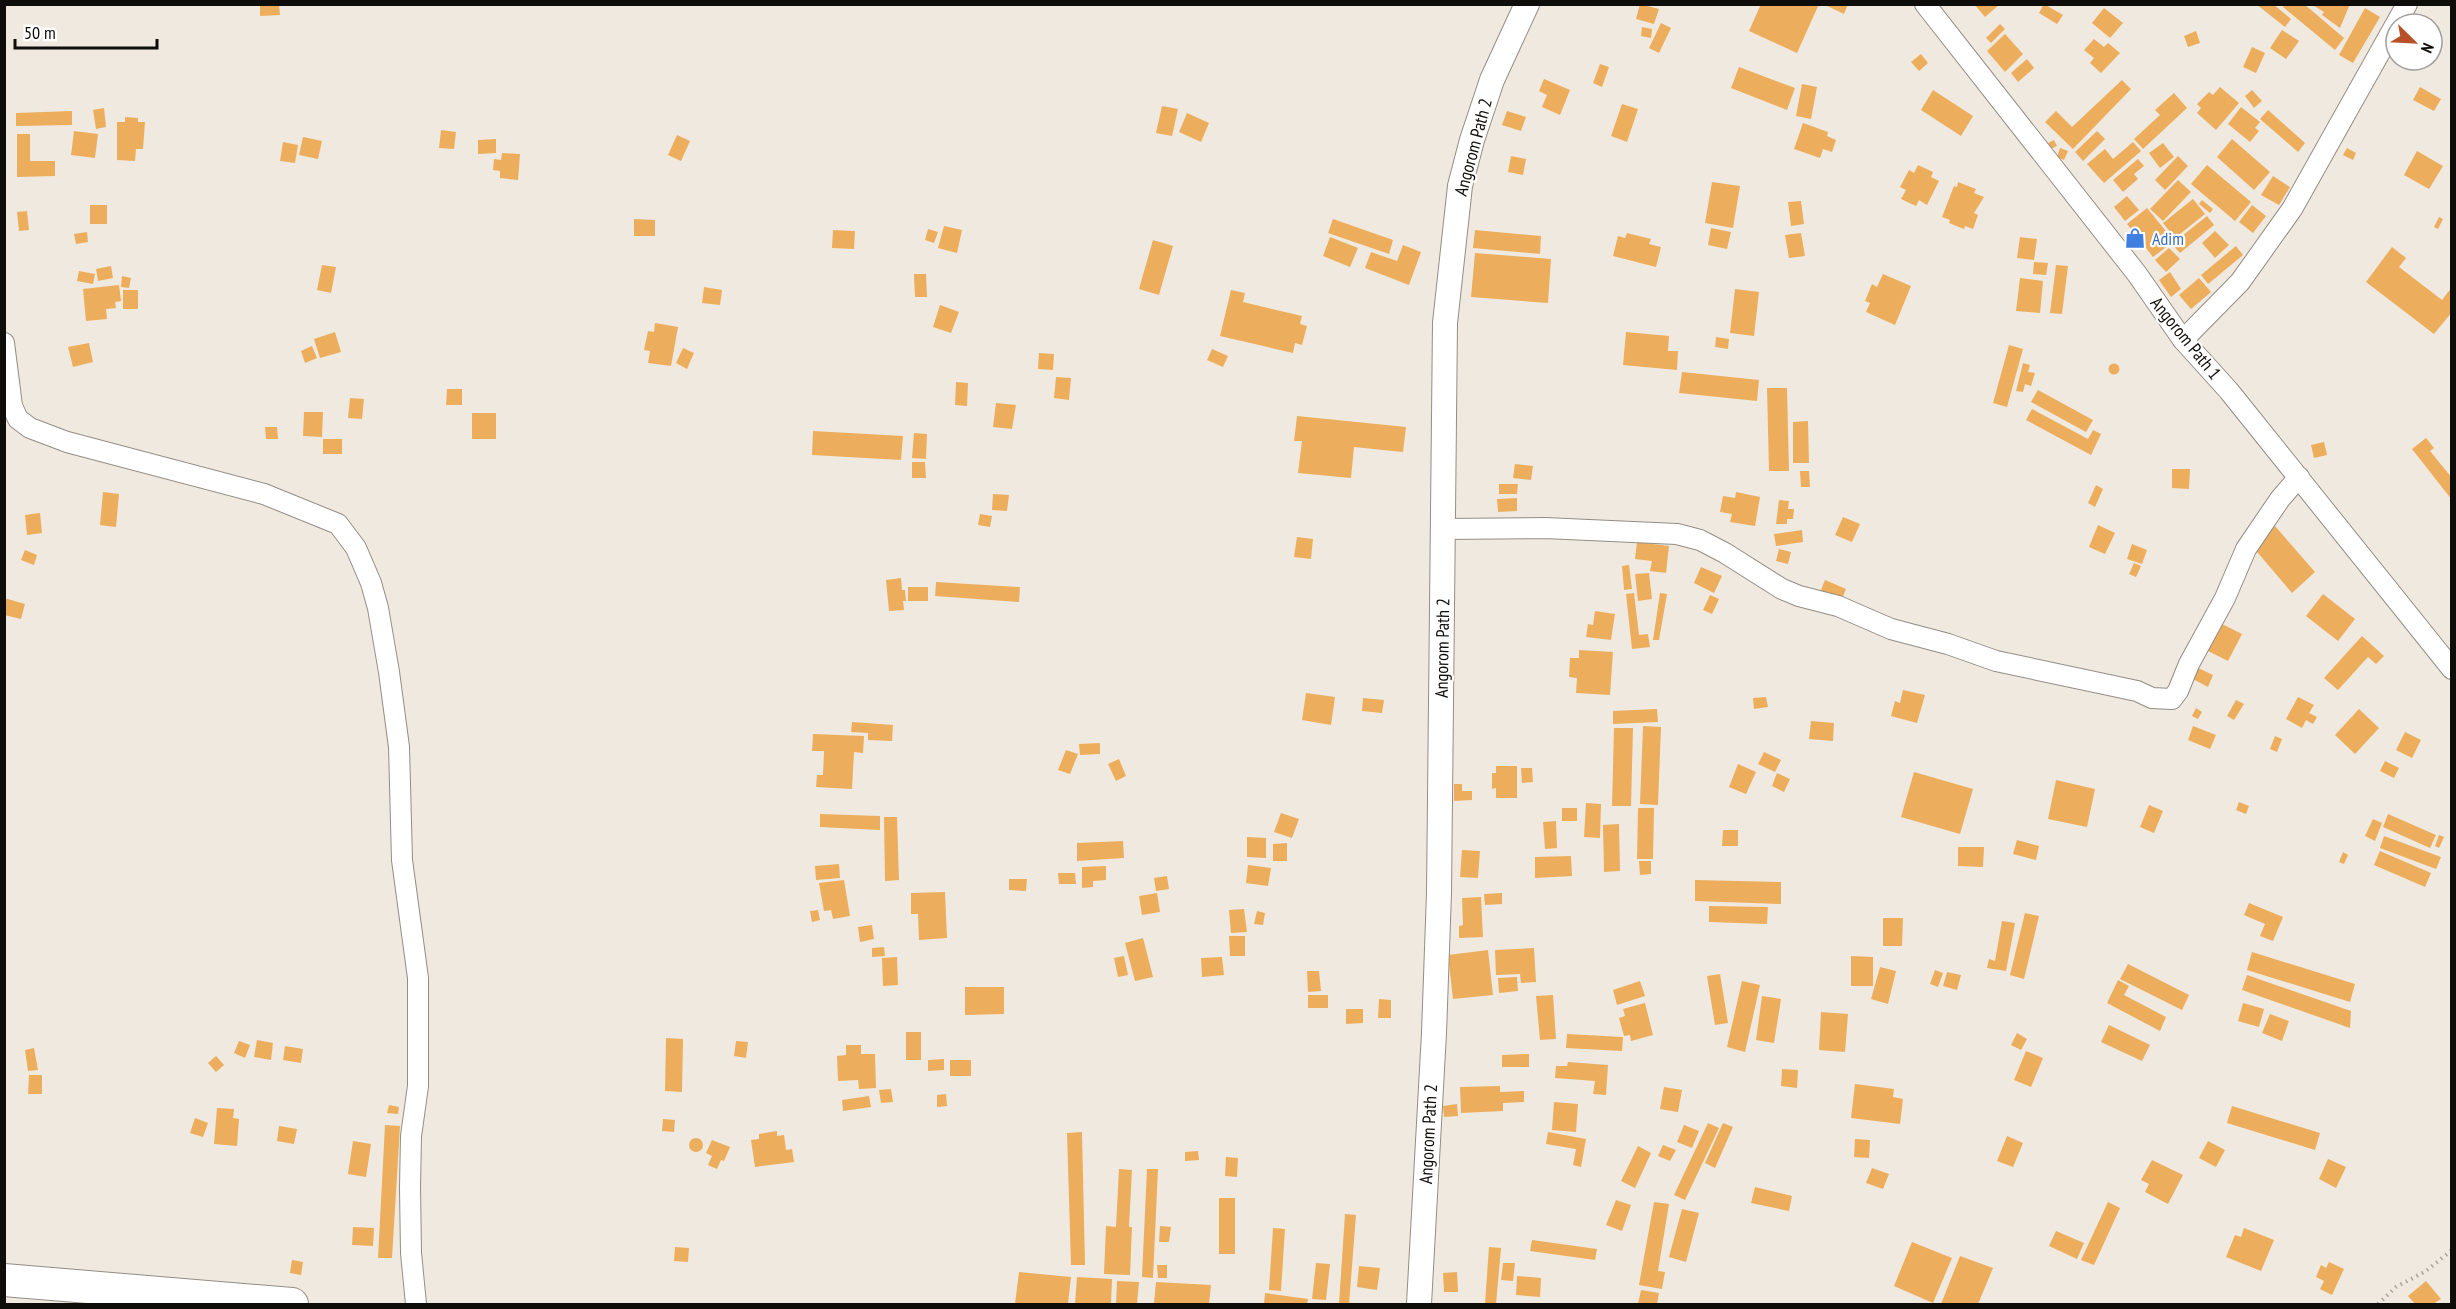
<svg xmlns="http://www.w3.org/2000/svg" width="2456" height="1309" font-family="'PT Sans Narrow',sans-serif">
  <rect width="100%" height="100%" fill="#f0e9e0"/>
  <!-- building -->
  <g fill="#ecae5c">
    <polygon points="260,4 279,4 280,15 260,16"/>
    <polygon points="1640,4 1659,9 1654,24 1636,19"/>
    <polygon points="1761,4 1819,4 1797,53 1749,31"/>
    <polygon points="1823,4 1848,4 1844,14"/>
    <polygon points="1974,4 2000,4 1985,17"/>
    <polygon points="2044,4 2063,15 2057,24 2039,13"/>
    <polygon points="2256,4 2273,4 2291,19 2285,27"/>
    <polygon points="2285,4 2304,4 2344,38 2335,50 2283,7"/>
    <polygon points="2311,4 2350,4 2340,28 2322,15 2324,12"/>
    <polygon points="2104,8 2123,23 2110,38 2092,23"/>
    <polygon points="2365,8 2380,17 2353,63 2339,55"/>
    <polygon points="1661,23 1671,28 1659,53 1649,48"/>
    <polygon points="2000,24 2005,29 1991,43 1986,38"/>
    <polygon points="1642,27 1652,29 1651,38 1641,36"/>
    <polygon points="2282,30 2299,41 2286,59 2270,48"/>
    <polygon points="2196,31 2200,43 2188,47 2184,36"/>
    <polygon points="2005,34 2023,54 2005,72 1987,51"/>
    <polygon points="2094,39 2104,47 2108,43 2120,53 2101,73 2090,63 2094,58 2084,50"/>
    <polygon points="2252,47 2265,53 2256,73 2243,67"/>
    <polygon points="1921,54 1928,63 1919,71 1911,62"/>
    <polygon points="2027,59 2034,68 2018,82 2011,73"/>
    <polygon points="1600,64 1609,67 1602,87 1593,83"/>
    <polygon points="1739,67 1795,88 1787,110 1731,88"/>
    <polygon points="1544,79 1570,90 1560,115 1542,107 1547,95 1539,91"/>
    <polygon points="2122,80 2131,89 2073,149 2045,122 2056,111 2072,127"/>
    <polygon points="1802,84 1817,87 1811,119 1796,116"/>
    <polygon points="2220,87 2239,103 2216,130 2197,113 2201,108 2197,104 2209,92 2213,95"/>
    <polygon points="2420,87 2441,99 2434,111 2413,100"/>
    <polygon points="1933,90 1973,116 1961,136 1921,110"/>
    <polygon points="2252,90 2262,101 2254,108 2245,96"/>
    <polygon points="2174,93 2187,108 2143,149 2134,139 2160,115 2155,110"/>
    <polygon points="1622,104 1638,109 1627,142 1611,136"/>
    <polygon points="1162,106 1178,109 1172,136 1156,133"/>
    <polygon points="2241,107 2260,122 2255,128 2259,131 2250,142 2228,124"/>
    <polygon points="104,108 106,127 96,129 93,110"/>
    <polygon points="2268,110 2305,143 2298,152 2260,119"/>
    <polygon points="72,111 72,125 16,126 16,113"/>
    <polygon points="1507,111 1526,117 1521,131 1502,125"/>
    <polygon points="1187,113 1209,123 1201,142 1179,132"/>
    <polygon points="125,117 138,118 138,122 145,122 143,149 136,149 135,161 117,160 117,122 125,122"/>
    <polygon points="1803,123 1828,132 1827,136 1836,140 1832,152 1823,149 1820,158 1794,149"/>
    <polygon points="441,130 456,132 454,149 439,148"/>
    <polygon points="74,131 98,134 95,158 71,155"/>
    <polygon points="2097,131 2105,139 2083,161 2075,152"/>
    <polygon points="17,134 30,134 30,161 55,161 55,176 17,177"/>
    <polygon points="677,135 690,141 681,161 668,155"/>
    <polygon points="303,137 322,141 318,159 299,155"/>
    <polygon points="496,139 496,153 478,154 478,140"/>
    <polygon points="2232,139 2270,172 2254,190 2217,157"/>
    <polygon points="2054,140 2057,146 2048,150 2046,144"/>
    <polygon points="283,142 298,145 295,163 280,161"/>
    <polygon points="2133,142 2141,151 2104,183 2087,164 2105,149 2113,159"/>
    <polygon points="2163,143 2174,157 2160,168 2149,153"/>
    <polygon points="2060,148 2068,151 2064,160 2057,157"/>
    <polygon points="2347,148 2356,153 2353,160 2343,155"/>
    <polygon points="2417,151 2443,166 2429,189 2404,175"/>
    <polygon points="502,153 520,154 518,180 500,178 500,171 493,170 494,159 501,160"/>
    <polygon points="1511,156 1526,159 1523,175 1508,172"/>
    <polygon points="2178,156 2188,166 2165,190 2155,180"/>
    <polygon points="2138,159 2144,166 2134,174 2138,179 2123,192 2113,180"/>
    <polygon points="1918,165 1933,172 1931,177 1939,181 1927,205 1919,200 1916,206 1901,199 1906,190 1900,187 1909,170 1914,173"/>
    <polygon points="2207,165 2251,202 2235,221 2191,184"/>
    <polygon points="2273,176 2290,187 2279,205 2261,195"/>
    <polygon points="2178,180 2191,192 2163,221 2150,209"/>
    <polygon points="1712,182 1740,186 1733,228 1705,223"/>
    <polygon points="1958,182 1976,189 1974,193 1984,197 1974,213 1978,215 1973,229 1965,226 1964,229 1949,223 1950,220 1942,217 1954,186 1957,187"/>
    <polygon points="2127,196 2139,210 2125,221 2114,207"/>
    <polygon points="2193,199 2205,214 2175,238 2163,223"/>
    <polygon points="2202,200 2213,209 2210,213 2199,204"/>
    <polygon points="1801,201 1804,224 1791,226 1788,202"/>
    <rect x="90" y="205" width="17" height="19"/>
    <polygon points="2252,205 2266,216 2253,233 2239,222"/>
    <polygon points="2147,208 2174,241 2153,257 2127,224"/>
    <polygon points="27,211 29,230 19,231 17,212"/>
    <polygon points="2207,216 2214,225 2180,253 2172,244"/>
    <polygon points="2439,217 2443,219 2438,229 2434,227"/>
    <polygon points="634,219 655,220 655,236 634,236"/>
    <polygon points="1333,219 1393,240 1389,254 1328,233"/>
    <polygon points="944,226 962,230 957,253 938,248"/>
    <polygon points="1711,228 1731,232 1727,249 1708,245"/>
    <polygon points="928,229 938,232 934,243 925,240"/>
    <polygon points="833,230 855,231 854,249 832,248"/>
    <polygon points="1475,230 1541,236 1540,254 1473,248"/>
    <polygon points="2215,231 2229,245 2215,258 2202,243"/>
    <polygon points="87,232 88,242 76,244 74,234"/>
    <polygon points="1627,233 1651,239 1649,244 1661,247 1656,267 1613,256 1618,236 1625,238"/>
    <polygon points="1801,233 1805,256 1789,258 1785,235"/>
    <polygon points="1330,237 1358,248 1350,267 1323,256"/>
    <polygon points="2020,237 2037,239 2034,260 2017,258"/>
    <polygon points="1153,240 1173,246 1159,295 1139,289"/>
    <polygon points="1403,245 1421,252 1409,285 1365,268 1371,252 1397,261"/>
    <polygon points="2236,246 2243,255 2208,284 2201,275"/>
    <polygon points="2392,247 2406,258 2399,267 2442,300 2452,287 2452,312 2434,334 2366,282"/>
    <polygon points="2169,248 2180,259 2166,272 2155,260"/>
    <polygon points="1475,253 1551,259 1548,303 1471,297"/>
    <polygon points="2034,262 2048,263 2046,275 2033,274"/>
    <polygon points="322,265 336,267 331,293 317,290"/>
    <polygon points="2056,265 2068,266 2062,314 2050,313"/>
    <polygon points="111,266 113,278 98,281 96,269"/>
    <polygon points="79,271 95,274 93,284 77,281"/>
    <polygon points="2170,272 2181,289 2171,297 2159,280"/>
    <polygon points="914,274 926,274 927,297 915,297"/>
    <polygon points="1883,274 1911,286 1895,325 1866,312 1870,303 1865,301 1872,284 1877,287"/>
    <polygon points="122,276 131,278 129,288 121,287"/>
    <polygon points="2020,278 2043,281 2040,313 2016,311"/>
    <polygon points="2199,278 2211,292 2191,309 2179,295"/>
    <polygon points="119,285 121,301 115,302 116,308 106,309 107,319 86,321 83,289"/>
    <polygon points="704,287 722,290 720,305 702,303"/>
    <polygon points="1735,289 1759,292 1754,336 1730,333"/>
    <rect x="123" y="290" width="15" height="19"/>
    <polygon points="1231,290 1245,293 1243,302 1302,316 1300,324 1307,326 1302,345 1295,343 1293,353 1220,336"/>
    <polygon points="940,305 959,312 951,333 933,327"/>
    <polygon points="655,323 678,327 671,366 648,363 650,351 644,350 648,331 654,332"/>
    <polygon points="335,332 341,352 320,358 314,339"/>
    <polygon points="1626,332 1669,336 1668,351 1678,351 1677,370 1623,365"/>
    <polygon points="1716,337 1729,339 1728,349 1715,347"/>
    <polygon points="89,343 93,362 73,367 68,347"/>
    <polygon points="2009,345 2023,349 2007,407 1993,403"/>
    <polygon points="312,346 317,358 305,363 301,351"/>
    <polygon points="683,348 694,353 687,369 676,363"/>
    <polygon points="1212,349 1228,356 1223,367 1207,360"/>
    <polygon points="1039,353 1054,354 1053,370 1038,369"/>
    <polygon points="2023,363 2030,365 2028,372 2035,373 2031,386 2025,384 2023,392 2016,391"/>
    <circle cx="2114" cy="369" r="5.5"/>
    <polygon points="1682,372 1759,380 1757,401 1679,393"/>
    <polygon points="1056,377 1071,378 1069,400 1054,398"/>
    <polygon points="956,382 968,383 967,406 955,405"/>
    <polygon points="1767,388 1787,388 1789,471 1769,471"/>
    <polygon points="447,389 462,389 462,405 446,405"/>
    <polygon points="2038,390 2093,420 2086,432 2031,402"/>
    <polygon points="350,398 364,399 362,419 348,418"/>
    <polygon points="996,403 1016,405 1012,429 993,427"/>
    <polygon points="2032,409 2088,439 2093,430 2101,434 2091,455 2026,420"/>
    <polygon points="304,412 323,412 322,437 303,436"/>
    <rect x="472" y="413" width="24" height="26"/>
    <polygon points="1297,416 1406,427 1403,452 1354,447 1351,478 1298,473 1302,441 1294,441"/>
    <polygon points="1808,421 1809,463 1793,463 1793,422"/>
    <polygon points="265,427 277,427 278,439 266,439"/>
    <polygon points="813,431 903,436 901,460 812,455"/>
    <polygon points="914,433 927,434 926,459 912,458"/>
    <polygon points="2426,438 2434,448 2430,451 2452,478 2452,500 2412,449"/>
    <rect x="323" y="439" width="19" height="15"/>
    <polygon points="2324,442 2327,455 2314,458 2311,445"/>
    <polygon points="912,462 925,462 926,478 912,478"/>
    <polygon points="1515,464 1533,466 1531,480 1513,478"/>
    <polygon points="2172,469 2190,469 2189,489 2172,488"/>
    <polygon points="1800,471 1809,471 1810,487 1801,487"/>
    <polygon points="1499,484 1518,484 1517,494 1499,494"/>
    <polygon points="2096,485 2103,489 2095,507 2088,503"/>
    <polygon points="103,492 119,494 116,527 100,525"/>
    <polygon points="1736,492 1760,497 1755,526 1730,522 1732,514 1720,512 1723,496 1735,498"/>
    <polygon points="993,494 1009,495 1007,511 992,510"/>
    <polygon points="1517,498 1517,511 1498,512 1497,499"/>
    <polygon points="1779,500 1789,501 1788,509 1794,509 1793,519 1787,519 1787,524 1776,524"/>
    <polygon points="40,513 42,533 27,535 25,515"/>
    <polygon points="980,514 992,516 990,527 978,525"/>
    <polygon points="1843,517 1860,524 1852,542 1835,535"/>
    <polygon points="2098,525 2115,533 2105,554 2089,547"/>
    <polygon points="2275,526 2315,572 2292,593 2252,546"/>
    <polygon points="1802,530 1803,542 1776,546 1774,534"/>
    <polygon points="1297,537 1313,539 1311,559 1294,557"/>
    <polygon points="1637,542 1669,546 1666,573 1650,571 1652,561 1635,559"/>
    <polygon points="2132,544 2147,550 2142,564 2127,559"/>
    <polygon points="1779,549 1791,552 1788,564 1776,561"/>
    <polygon points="25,550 37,555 34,565 21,560"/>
    <polygon points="2134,563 2141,566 2136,577 2129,574"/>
    <polygon points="1629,565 1632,589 1624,590 1622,566"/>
    <polygon points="1701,567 1722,576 1714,593 1694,583"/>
    <polygon points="1649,573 1652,599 1638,601 1635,574"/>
    <polygon points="901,578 902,590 905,590 906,601 903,601 904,610 889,611 886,580"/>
    <polygon points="1825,580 1846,589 1840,604 1819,595"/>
    <polygon points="936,582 1020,587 1019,602 935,596"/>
    <rect x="908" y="587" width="20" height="14"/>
    <polygon points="1634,593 1639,635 1648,634 1650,647 1632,649 1626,594"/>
    <polygon points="1660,593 1667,594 1659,640 1653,640"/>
    <polygon points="2323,594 2355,619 2338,641 2306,616"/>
    <polygon points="1710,595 1719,599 1712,614 1703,610"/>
    <polygon points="4,598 25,604 21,619 4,615"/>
    <polygon points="1595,611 1615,614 1611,640 1586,637 1588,624 1593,625"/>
    <polygon points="2218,622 2242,634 2228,661 2204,649"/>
    <polygon points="2362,636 2384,656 2376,664 2368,657 2338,690 2324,678"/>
    <polygon points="1579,650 1613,652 1610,695 1576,693 1577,678 1569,677 1570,658 1579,658"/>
    <polygon points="2194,666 2213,675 2208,687 2189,677"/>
    <polygon points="1903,690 1925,695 1917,723 1891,716 1895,701 1900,703"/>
    <polygon points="1306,693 1335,697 1331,725 1302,720"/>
    <polygon points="1766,697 1768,707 1754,709 1753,698"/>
    <polygon points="2298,697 2314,705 2309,713 2317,717 2313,724 2306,720 2302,728 2286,719"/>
    <polygon points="1363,698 1384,700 1382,713 1362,711"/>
    <polygon points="2236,700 2244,704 2234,720 2227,716"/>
    <polygon points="2196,708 2202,712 2198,719 2192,716"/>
    <polygon points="1657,709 1658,722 1613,724 1613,711"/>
    <polygon points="2359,709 2379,728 2355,754 2335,735"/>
    <polygon points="1811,721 1834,723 1833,741 1809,739"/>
    <polygon points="852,722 893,725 892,741 868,740 868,733 851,732"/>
    <polygon points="1643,726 1661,727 1658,805 1640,804"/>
    <polygon points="2193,726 2216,735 2210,749 2188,740"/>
    <polygon points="1614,728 1633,728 1631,806 1612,806"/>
    <polygon points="2405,732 2421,740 2412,758 2396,750"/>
    <polygon points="813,734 864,736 863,753 854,752 852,789 816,787 817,775 823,775 824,751 812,751"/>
    <polygon points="2275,736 2282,739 2277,752 2270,749"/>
    <polygon points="1100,743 1100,754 1080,755 1079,744"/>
    <polygon points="1066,750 1078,754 1070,774 1058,770"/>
    <polygon points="1764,752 1781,760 1775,772 1758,764"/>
    <polygon points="1119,759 1126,776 1116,781 1108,764"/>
    <polygon points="2385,761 2399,768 2394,778 2380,771"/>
    <polygon points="1738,764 1756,772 1746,794 1729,787"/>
    <polygon points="1496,766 1517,766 1517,798 1496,798 1496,788 1492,789 1492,773 1496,773"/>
    <polygon points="1521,768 1532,768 1533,782 1522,783"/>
    <polygon points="1914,772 1973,789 1960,834 1901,817"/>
    <polygon points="1777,773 1790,779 1784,792 1772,786"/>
    <polygon points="2056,780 2095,789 2087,827 2048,819"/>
    <polygon points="1454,784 1462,784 1462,791 1472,791 1472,800 1454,801"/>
    <polygon points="2239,802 2249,806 2246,814 2236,810"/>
    <polygon points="1586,803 1601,804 1600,838 1584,837"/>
    <polygon points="2149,805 2163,811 2154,833 2140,827"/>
    <rect x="1562" y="808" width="15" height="13"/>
    <polygon points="1638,808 1654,808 1653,859 1637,859"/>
    <polygon points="1281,813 1299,819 1292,838 1274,832"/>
    <polygon points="820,814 880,816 880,830 820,827"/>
    <polygon points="2388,814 2436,835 2430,848 2383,827"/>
    <polygon points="884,817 897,817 899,880 885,881"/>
    <polygon points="2373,819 2382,823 2375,841 2365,836"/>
    <polygon points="1556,821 1557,848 1545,849 1543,822"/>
    <polygon points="1619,824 1620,871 1604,872 1603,825"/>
    <polygon points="1723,830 1738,830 1738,846 1722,846"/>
    <polygon points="2439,835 2444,837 2439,848 2435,846"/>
    <polygon points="2384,836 2441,857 2436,869 2380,848"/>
    <polygon points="1247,837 1266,838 1266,858 1247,857"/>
    <polygon points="2017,840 2039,846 2036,860 2013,854"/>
    <polygon points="1123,841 1124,858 1077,861 1077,843"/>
    <polygon points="1287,843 1287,861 1273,861 1273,844"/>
    <polygon points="1958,847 1984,847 1983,867 1958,866"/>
    <polygon points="1462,850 1480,851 1478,878 1460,877"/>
    <polygon points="2380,851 2431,873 2425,887 2374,865"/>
    <polygon points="2343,852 2348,855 2344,864 2339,862"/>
    <polygon points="1571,856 1572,876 1535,878 1535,857"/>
    <polygon points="1639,861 1651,861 1651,874 1640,875"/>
    <polygon points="839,864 840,878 816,880 815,866"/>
    <polygon points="1248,865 1271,868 1268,886 1246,883"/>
    <polygon points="1106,866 1106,880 1093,881 1093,887 1082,888 1082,867"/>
    <polygon points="1058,873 1075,873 1076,884 1059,884"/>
    <polygon points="1167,876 1169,889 1156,891 1154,878"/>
    <polygon points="1009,879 1027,879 1026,891 1009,890"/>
    <polygon points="844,880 850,916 833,919 831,910 824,911 819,883"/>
    <polygon points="1695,880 1781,882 1781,904 1695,901"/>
    <polygon points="945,892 947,938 919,940 918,914 911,914 911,893"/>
    <polygon points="1157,893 1160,912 1142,915 1139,896"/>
    <polygon points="1502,893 1502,904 1485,905 1484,894"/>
    <polygon points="1481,897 1483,937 1459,938 1459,926 1463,925 1462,898"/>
    <polygon points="2249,903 2283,917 2273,941 2260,936 2265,924 2244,915"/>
    <polygon points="1709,906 1768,907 1767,924 1709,922"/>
    <polygon points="1244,909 1247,932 1231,933 1229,910"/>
    <polygon points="818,910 820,920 812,922 810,911"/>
    <polygon points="1257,911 1265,913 1263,925 1254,924"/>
    <polygon points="2025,913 2039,916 2024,979 2010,975"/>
    <polygon points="1883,918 1903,918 1902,946 1883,946"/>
    <polygon points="2002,921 2015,923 2006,971 1987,968 1989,959 1995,961"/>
    <polygon points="872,925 874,939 860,942 858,927"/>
    <polygon points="1229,936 1245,936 1245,956 1230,956"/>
    <polygon points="1143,938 1153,977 1135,981 1125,943"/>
    <polygon points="884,947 885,956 872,957 872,948"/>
    <polygon points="1534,948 1536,982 1521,983 1520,974 1496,975 1495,950"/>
    <polygon points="1488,950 1493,995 1453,999 1448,955"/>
    <polygon points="2252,952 2355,984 2350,1002 2247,970"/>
    <polygon points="1124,956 1128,975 1118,977 1114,958"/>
    <polygon points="1851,956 1873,957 1873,986 1851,986"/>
    <polygon points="897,957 898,985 883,986 882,958"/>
    <polygon points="1222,957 1224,975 1202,977 1201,958"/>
    <polygon points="2128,964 2189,995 2182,1010 2120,979"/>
    <polygon points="1880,967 1896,971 1888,1004 1871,999"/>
    <polygon points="1935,970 1943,973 1938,987 1930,984"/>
    <polygon points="1307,971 1319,971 1321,991 1308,992"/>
    <polygon points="1947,972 1961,975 1957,990 1943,986"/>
    <polygon points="1720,974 1728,1023 1715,1025 1707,976"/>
    <polygon points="2247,975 2351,1011 2350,1028 2242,990"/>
    <polygon points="1517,977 1518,991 1499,993 1498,978"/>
    <polygon points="2118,980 2129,986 2124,995 2166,1017 2160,1031 2107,1003"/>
    <polygon points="1640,981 1645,996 1617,1005 1613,990"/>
    <polygon points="1742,981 1760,985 1745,1052 1727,1047"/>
    <polygon points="965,987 1004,987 1004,1014 965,1015"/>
    <rect x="1308" y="995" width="20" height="13"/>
    <polygon points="1553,995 1556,1039 1540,1040 1536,996"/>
    <polygon points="1762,996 1781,999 1774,1043 1756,1040"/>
    <polygon points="1379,999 1391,1000 1391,1018 1378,1018"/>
    <polygon points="1645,1003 1653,1035 1631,1041 1630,1035 1624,1036 1619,1018 1625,1016 1623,1009"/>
    <polygon points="2243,1003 2264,1009 2259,1027 2238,1021"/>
    <polygon points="1346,1009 1363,1009 1363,1023 1346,1024"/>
    <polygon points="1821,1012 1848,1014 1845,1052 1819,1050"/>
    <polygon points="2270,1014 2289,1021 2282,1041 2262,1033"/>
    <polygon points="2109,1025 2150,1045 2142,1061 2101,1042"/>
    <rect x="906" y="1032" width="15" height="28"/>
    <polygon points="2017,1033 2027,1039 2021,1050 2011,1045"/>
    <polygon points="1567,1034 1623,1037 1622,1051 1566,1048"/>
    <polygon points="666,1038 683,1039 682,1092 665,1091"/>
    <polygon points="257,1040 273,1043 271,1060 254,1057"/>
    <polygon points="239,1041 250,1045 245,1058 234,1053"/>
    <polygon points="736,1041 748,1042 746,1058 734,1056"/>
    <polygon points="846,1045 861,1045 861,1054 875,1054 876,1088 859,1089 858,1080 838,1081 837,1056 846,1055"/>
    <polygon points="285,1046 303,1049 301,1063 283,1060"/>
    <polygon points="34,1048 38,1070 28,1071 25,1050"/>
    <polygon points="2026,1051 2043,1058 2031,1087 2014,1080"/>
    <polygon points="1529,1054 1529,1067 1502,1067 1502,1055"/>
    <polygon points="216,1056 224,1065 216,1072 208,1063"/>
    <polygon points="944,1059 944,1070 928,1071 928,1060"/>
    <rect x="950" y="1060" width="21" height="16"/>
    <polygon points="1568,1062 1608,1065 1606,1095 1593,1094 1595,1081 1555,1078 1556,1066 1567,1066"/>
    <polygon points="1782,1069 1798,1070 1797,1088 1781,1086"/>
    <polygon points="29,1075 42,1075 42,1094 28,1094"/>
    <polygon points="1855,1084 1894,1089 1893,1097 1903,1099 1900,1124 1851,1118"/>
    <polygon points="1500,1086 1500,1092 1524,1091 1524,1102 1503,1103 1503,1111 1461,1113 1460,1087"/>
    <polygon points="1664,1087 1682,1090 1678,1112 1660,1109"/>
    <polygon points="891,1089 893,1102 881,1103 879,1090"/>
    <polygon points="946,1094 947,1106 937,1107 937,1095"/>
    <polygon points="869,1096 871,1107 843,1111 842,1100"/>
    <polygon points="1554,1102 1578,1104 1576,1132 1552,1130"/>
    <polygon points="1457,1104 1458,1116 1444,1117 1443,1106"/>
    <polygon points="389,1105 399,1107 398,1114 387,1113"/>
    <polygon points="2232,1106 2320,1133 2315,1150 2227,1123"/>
    <polygon points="217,1108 234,1109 233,1118 239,1119 237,1146 214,1144"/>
    <polygon points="195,1118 208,1123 203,1137 190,1133"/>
    <polygon points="663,1119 675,1120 674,1132 662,1131"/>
    <polygon points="1708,1123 1719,1128 1685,1200 1674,1195"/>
    <polygon points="1723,1123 1733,1127 1715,1168 1705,1163"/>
    <polygon points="385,1125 400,1126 392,1258 378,1258"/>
    <polygon points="1684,1125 1699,1131 1692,1148 1677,1142"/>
    <polygon points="279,1126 297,1129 294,1144 277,1141"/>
    <polygon points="777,1131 777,1136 784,1135 786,1150 792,1149 794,1162 755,1167 751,1140 759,1139 759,1134"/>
    <polygon points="1082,1132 1085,1265 1071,1265 1067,1133"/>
    <polygon points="1548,1132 1586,1139 1581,1167 1573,1165 1576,1149 1546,1144"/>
    <polygon points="2007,1136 2023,1143 2013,1167 1997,1161"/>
    <circle cx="696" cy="1145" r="7"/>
    <polygon points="1855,1139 1870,1140 1869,1158 1854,1157"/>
    <polygon points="712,1140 730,1147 724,1161 721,1160 717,1169 708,1165 712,1156 706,1153"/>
    <polygon points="353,1141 371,1144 366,1177 348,1174"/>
    <polygon points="2208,1141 2225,1150 2216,1167 2199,1158"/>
    <polygon points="1663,1145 1676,1150 1670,1161 1658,1156"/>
    <polygon points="1638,1146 1651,1153 1635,1188 1621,1181"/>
    <polygon points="1198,1151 1199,1160 1185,1161 1185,1152"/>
    <polygon points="1226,1157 1238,1158 1237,1177 1225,1176"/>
    <polygon points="2328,1159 2346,1167 2336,1188 2319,1179"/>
    <polygon points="2152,1160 2183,1175 2168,1204 2145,1192 2149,1184 2141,1180"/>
    <polygon points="1872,1168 1889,1174 1883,1189 1866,1183"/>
    <polygon points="1119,1169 1132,1170 1129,1227 1132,1227 1130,1275 1104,1274 1106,1226 1116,1227"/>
    <polygon points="1147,1169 1158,1169 1153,1278 1142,1277"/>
    <polygon points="1755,1187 1792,1196 1789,1211 1751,1203"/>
    <rect x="1219" y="1198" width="16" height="56"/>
    <polygon points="1616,1200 1631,1205 1622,1231 1606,1225"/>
    <polygon points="1654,1202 1669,1204 1658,1271 1665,1272 1662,1289 1639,1285"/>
    <polygon points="2108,1202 2120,1208 2094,1265 2081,1260"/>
    <polygon points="1682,1209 1699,1213 1686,1262 1669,1257"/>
    <polygon points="1345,1214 1356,1215 1349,1304 1339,1304"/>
    <polygon points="1160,1226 1171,1227 1169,1242 1159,1242"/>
    <polygon points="353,1227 374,1228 373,1246 352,1245"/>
    <polygon points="1273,1228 1285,1229 1281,1291 1269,1290"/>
    <polygon points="2244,1228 2274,1240 2261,1271 2226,1257 2235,1235 2241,1237"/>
    <polygon points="2056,1231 2084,1243 2077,1259 2049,1246"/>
    <polygon points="1532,1240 1597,1249 1595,1260 1530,1251"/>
    <polygon points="1912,1242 1952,1258 1933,1303 1894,1286"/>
    <polygon points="675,1247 689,1248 688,1262 674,1261"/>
    <polygon points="1489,1247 1501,1248 1496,1304 1485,1304"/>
    <polygon points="1960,1256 1993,1268 1978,1304 1941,1304"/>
    <polygon points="292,1260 303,1262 301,1275 290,1273"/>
    <polygon points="2329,1262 2344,1269 2332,1295 2320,1289 2324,1281 2316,1277 2321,1265 2326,1268"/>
    <polygon points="1316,1263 1330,1264 1326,1300 1312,1299"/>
    <polygon points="1503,1263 1515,1263 1513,1281 1501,1280"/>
    <polygon points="1157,1265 1167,1265 1167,1278 1158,1278"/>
    <polygon points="1359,1266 1380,1268 1377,1290 1357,1287"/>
    <polygon points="1019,1272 1071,1277 1068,1304 1015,1304"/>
    <polygon points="1457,1272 1458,1292 1444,1292 1443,1273"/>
    <polygon points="1517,1276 1541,1278 1540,1297 1516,1295"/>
    <polygon points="1077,1277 1112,1279 1111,1304 1075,1304"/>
    <polygon points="1117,1281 1139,1282 1137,1304 1116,1304"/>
    <polygon points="2426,1281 2441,1299 2433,1304 2415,1304 2408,1296"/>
    <polygon points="1156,1282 1211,1285 1209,1304 1154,1304"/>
    <polygon points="1641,1290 1659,1293 1657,1304 1638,1304"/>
    <polygon points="1265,1293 1308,1299 1307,1304 1264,1304"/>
  </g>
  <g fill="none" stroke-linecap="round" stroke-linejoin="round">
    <!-- minor casing -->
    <g stroke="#938d85" stroke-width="22">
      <g id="minor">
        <polyline points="1925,4 2137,274 2183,340 2229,391 2452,669"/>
        <polyline points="2183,340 2240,282 2292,209 2407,4"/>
        <polyline points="4,343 12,406 18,419 30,428 67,442 264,494 338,524 356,548 371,583 378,608 389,672 399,747 402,860 418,978 418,1086 411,1136 410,1188 411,1253 416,1304"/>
        <polyline points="1444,529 1545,528 1677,534 1700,540 1725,553 1782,589 1799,596 1838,606 1891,629 1948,644 1996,661 2137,691 2152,698 2172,699 2178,691 2189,664 2225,598 2246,549 2280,499 2299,477"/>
      </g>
    </g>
    <!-- tertiary casing -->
    <g stroke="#938d85" stroke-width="26">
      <polyline id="tertiary" points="1419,1304 1434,1033 1439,893 1445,323 1460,186 1472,140 1492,80 1527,4"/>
    </g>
    <!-- trunk casing -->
    <g stroke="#938d85" stroke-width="34">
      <polyline id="trunk" points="4,1280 292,1304"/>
    </g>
    <!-- path -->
    <polyline stroke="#aba59e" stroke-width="4" stroke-dasharray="1.5 4.5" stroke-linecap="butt" points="2378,1304 2396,1287 2426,1271 2452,1250"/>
    <!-- minor -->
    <use href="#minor" stroke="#fff" stroke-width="20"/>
    <!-- tertiary -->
    <use href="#tertiary" stroke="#fff" stroke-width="24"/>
    <!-- trunk -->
    <use href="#trunk" stroke="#fff" stroke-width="32"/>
  </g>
  <!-- icons -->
  <defs>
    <g id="shop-bare" transform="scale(1.62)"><path d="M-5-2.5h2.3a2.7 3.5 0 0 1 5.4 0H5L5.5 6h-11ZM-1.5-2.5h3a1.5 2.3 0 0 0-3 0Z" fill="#3f7fe0" stroke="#fff" stroke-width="2.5" paint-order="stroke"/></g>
  </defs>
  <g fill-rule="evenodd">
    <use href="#shop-bare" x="2135" y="238"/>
  </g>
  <g text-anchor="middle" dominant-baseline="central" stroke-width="4.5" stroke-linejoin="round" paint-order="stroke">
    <!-- street labels -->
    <g font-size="18" fill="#0f0d0a" stroke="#fff">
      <text transform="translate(1473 147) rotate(-75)">Angorom Path 2</text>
      <text transform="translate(2186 338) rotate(51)">Angorom Path 1</text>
      <text transform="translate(1442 648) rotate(-89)">Angorom Path 2</text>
      <text transform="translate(1428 1134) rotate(-87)">Angorom Path 2</text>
    </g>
    <!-- shop labels -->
    <g font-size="18" fill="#366cbe" stroke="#fff" text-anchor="start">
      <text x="2152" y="238">Adim</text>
    </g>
  </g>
  <!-- border -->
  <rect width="2456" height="1309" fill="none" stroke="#0f0d0a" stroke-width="12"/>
  <!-- north arrow -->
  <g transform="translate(2414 42) rotate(114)"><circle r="28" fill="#ffffff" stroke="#9f9e9d" stroke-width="1.5"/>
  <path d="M0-4.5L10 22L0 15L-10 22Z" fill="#b85127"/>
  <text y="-9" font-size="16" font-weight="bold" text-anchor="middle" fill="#0f0d0a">N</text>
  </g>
  <!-- scale -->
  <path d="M15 39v9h142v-9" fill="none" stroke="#0f0d0a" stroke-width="3"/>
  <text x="24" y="39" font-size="18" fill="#0f0d0a" stroke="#ffffff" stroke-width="4.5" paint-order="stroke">50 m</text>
</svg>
